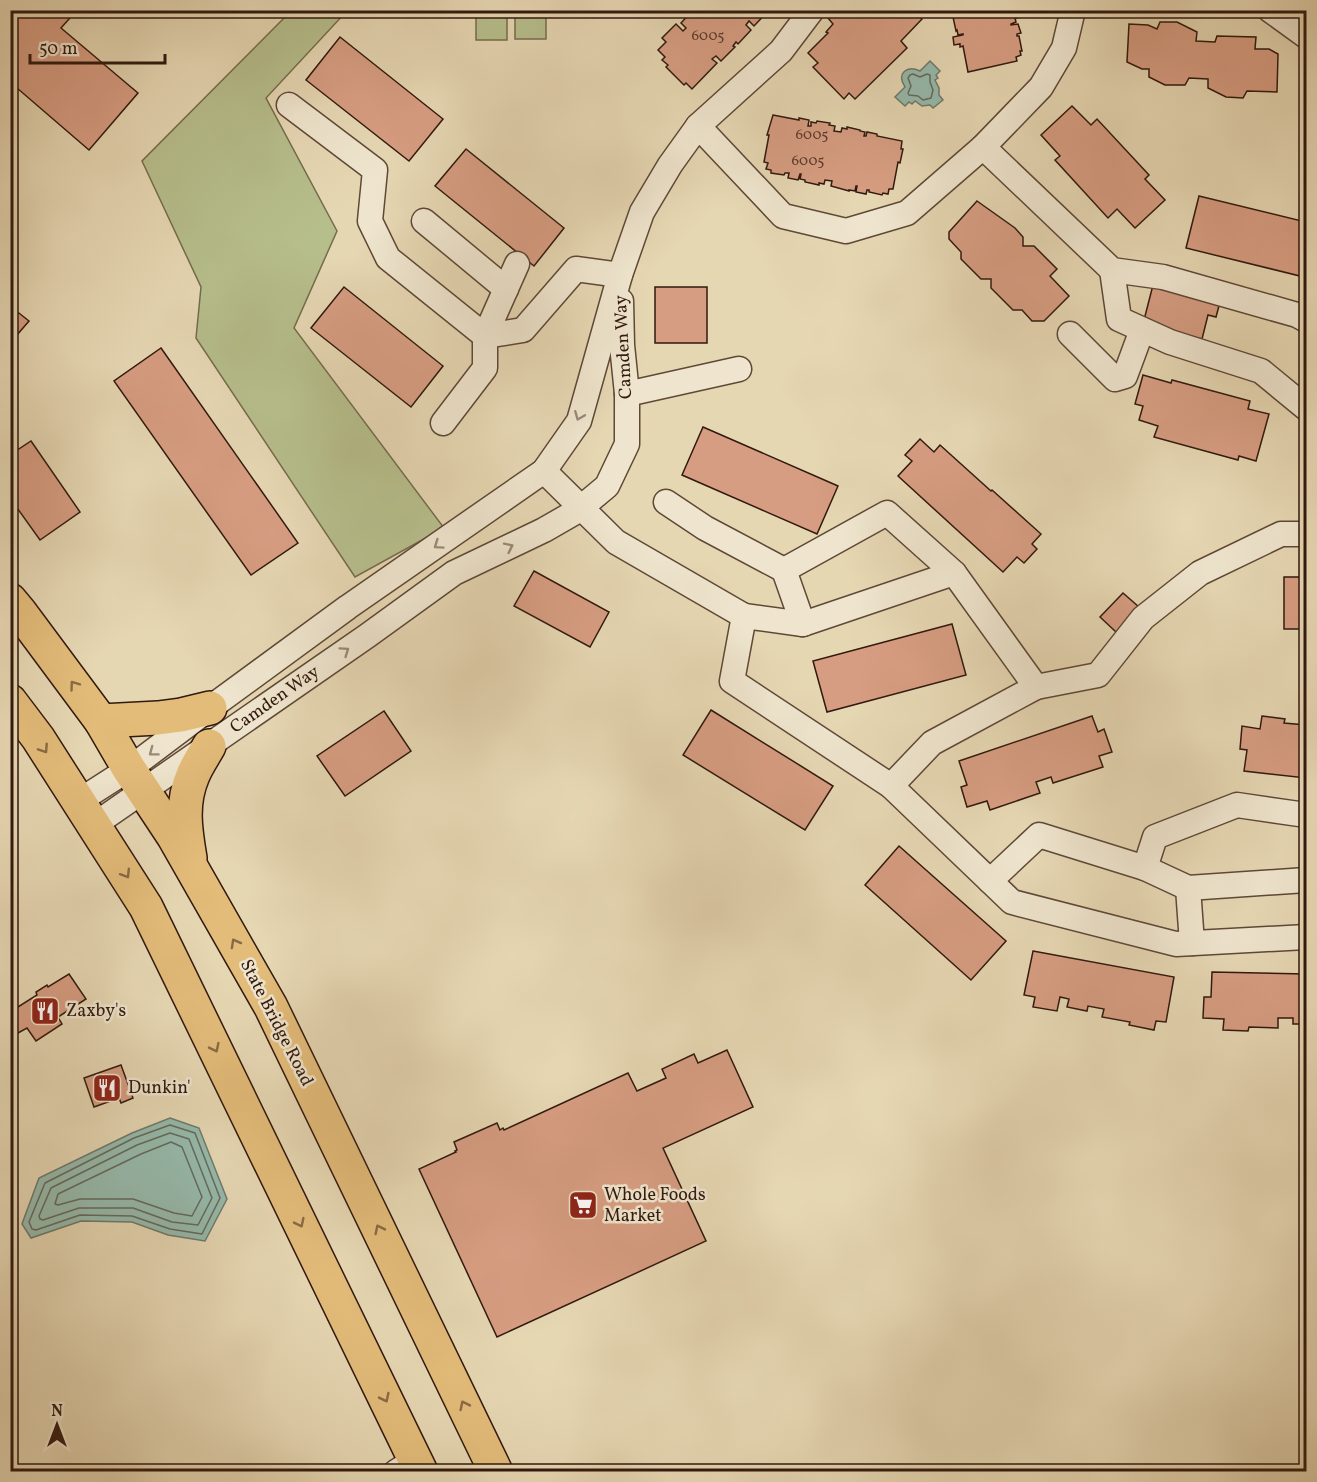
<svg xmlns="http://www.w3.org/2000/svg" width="1317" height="1482" font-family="Vollkorn,serif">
  <rect width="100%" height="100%" fill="#e6d7b3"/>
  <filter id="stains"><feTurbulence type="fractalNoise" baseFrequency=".00333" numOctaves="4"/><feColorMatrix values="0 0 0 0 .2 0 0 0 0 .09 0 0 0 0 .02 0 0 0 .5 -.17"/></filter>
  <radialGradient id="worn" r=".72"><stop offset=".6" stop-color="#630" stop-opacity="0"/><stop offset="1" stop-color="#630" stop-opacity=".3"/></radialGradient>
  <!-- green -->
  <g fill="#b6be8c" stroke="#746c4d" stroke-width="1.5">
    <polygon points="291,11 350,11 344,14 266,98 337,231 294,328 444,528 355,577 196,338 201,287 142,161"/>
    <rect x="476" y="11" width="31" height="29"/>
    <rect x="515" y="11" width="31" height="28"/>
  </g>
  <!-- water -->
  <g fill="#96baac" stroke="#6e7a6d" stroke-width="1.5">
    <path d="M930,61L940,71L936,75L938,78L935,80L939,88V95L943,100L933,108L930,105L922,106L915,101L912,104L909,102L905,106L895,97L905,87C896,73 907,65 920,71Z"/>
    <polygon points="170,1118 199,1128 227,1199 205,1241 168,1235 132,1222 81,1221 31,1238 22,1224 39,1178 132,1133"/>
  </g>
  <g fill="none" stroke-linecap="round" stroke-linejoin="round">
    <!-- shore -->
    <g stroke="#646a5d" stroke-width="1.5">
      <polygon points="913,74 920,77 927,74 930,75 930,82 933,90 931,98 923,100 918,96 909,95 908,93 911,86 908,78 910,75"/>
      <polygon points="170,1125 195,1133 220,1198 202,1234 170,1229 132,1216 80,1215 36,1230 32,1229 29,1222 45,1183 134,1138"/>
      <polygon points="170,1133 189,1139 212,1198 198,1225 172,1222 133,1208 79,1208 43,1220 40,1219 39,1216 51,1188 137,1145"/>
      <polygon points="171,1142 182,1147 202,1197 192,1216 174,1213 133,1199 80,1199 58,1205 55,1204 58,1194 141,1154"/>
    </g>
  </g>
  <!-- building -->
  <g fill="#d79d82" stroke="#31190e" stroke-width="1.5">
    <polygon points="10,10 77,10 61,28 138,93 89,150 10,82"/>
    <polygon points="693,10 769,10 754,26 749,21 746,25 751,30 738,44 736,42 733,46 735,47 721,61 716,56 712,59 717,63 692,89 686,83 684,85 666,67 668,65 662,60 665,57 658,50 666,42 662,38 676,24 683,31 686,28 681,23"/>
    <polygon points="836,10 918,10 921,14 919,16 922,19 901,41 907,48 855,99 849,93 844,99 813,67 818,63 808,53 828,33 826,32 833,24 828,18"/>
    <polygon points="958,10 1015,10 1017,18 1015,18 1016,22 1011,24 1011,25 1018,24 1021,33 1017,34 1017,36 1019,36 1022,51 1020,51 1021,55 1016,57 1017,61 968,72 963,46 960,47 960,44 954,45 953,37 963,35 963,34 958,35 957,30 956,31 953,17 955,17 954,12"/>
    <polygon points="1160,22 1177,22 1197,32 1196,41 1215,42 1217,36 1256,37 1255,49 1269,49 1278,54 1277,92 1247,91 1243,98 1226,97 1208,88 1208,79 1189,78 1185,85 1165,85 1149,77 1149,69 1142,69 1127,62 1129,24 1148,25 1157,29"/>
    <polygon points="340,37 443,119 409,161 306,80"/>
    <polygon points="1072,106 1091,125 1097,119 1149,175 1145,179 1165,200 1135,228 1117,209 1108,218 1055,160 1060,156 1041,135"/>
    <polygon points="773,115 799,120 799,118 809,120 808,126 811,126 811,122 816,123 817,121 830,123 829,125 835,126 834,131 841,132 842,128 847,129 847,127 860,130 860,131 865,132 864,136 866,136 867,132 877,134 877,136 902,141 901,149 903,149 900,163 898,162 893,189 889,189 888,194 883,193 882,195 869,192 869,190 867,190 866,194 856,192 857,186 856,186 855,191 849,190 849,191 831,186 832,181 825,180 824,184 819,183 819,185 805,182 805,180 800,179 801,174 800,174 798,180 788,178 789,173 785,173 784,175 771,173 771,170 766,169 768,163 764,162 769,135 767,135"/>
    <polygon points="466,149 564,228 534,266 435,186"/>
    <polygon points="1199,196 1306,222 1306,265 1304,277 1186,248"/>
    <polygon points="977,201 1015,228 1023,237 1023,246 1034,246 1057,269 1050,276 1069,296 1044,321 1032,321 1022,310 1013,310 991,288 991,279 981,279 961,259 961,252 949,239 949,232"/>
    <polygon points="1153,285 1220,302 1216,317 1208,315 1202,339 1143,324"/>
    <polygon points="344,287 443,366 411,407 311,328"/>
    <rect x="655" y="287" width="52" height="56"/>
    <polygon points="10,306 29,321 10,343"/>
    <polygon points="161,348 298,543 251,575 114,381"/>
    <polygon points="1143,375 1171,383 1172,380 1250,401 1248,409 1269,414 1256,461 1239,456 1238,460 1154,437 1158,426 1139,420 1143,406 1135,404"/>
    <polygon points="703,427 838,486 817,534 682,475"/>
    <polygon points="920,439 934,452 940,445 991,491 992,490 1041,534 1032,544 1037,549 1024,563 1017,557 1003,572 898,476 912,461 905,455"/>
    <polygon points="31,441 80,512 40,540 10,498 10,455"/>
    <polygon points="534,571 609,612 590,647 514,606"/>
    <rect x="1284" y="577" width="22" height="52"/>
    <polygon points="1123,593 1139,607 1116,632 1100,617"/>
    <polygon points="952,624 966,675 827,712 813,661"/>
    <polygon points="711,710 833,786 805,830 683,755"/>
    <polygon points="384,711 411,751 345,796 317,756"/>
    <polygon points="1092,716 1098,732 1104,729 1112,752 1099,756 1103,767 1053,783 1051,777 1036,782 1040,793 990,810 987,801 967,807 961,787 967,785 959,761"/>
    <polygon points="1262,716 1285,719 1284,723 1306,725 1306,778 1244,771 1247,750 1240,749 1242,726 1260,729"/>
    <polygon points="899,846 1006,941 971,980 865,885"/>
    <polygon points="1033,951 1174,977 1166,1022 1156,1021 1154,1030 1129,1025 1130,1022 1102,1017 1104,1009 1088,1006 1087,1011 1067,1007 1069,999 1060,997 1057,1011 1033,1007 1035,997 1024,995"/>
    <polygon points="1212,972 1306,974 1306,1024 1293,1024 1293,1018 1278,1018 1278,1028 1249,1027 1248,1031 1223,1030 1224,1019 1203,1018 1204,997 1211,997"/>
    <polygon points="69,974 86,999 58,1017 62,1024 36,1041 27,1028 18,1033 10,1022 10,1012 37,995 36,992 47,985 48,987"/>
    <polygon points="727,1050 753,1107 663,1148 706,1241 497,1337 419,1169 456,1152 455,1151 457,1150 454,1142 497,1123 500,1130 503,1128 504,1130 628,1073 637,1091 666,1078 662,1069 694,1054 698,1063"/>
    <polygon points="121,1065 133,1098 121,1103 119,1098 94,1107 84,1078"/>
    <polygon points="10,1464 17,1464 27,1472 10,1472"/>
  </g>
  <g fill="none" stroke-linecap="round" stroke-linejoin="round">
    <!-- minor casing -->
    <g stroke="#5e4837" stroke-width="27">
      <g id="minor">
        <polyline points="1270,10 1306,36"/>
        <polyline points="289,105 375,170 370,221 388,258 485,336 523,330 576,269 620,275"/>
        <polyline points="698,126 781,51 812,10"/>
        <polyline points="983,147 1041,87 1064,48 1073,10"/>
        <polyline points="424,221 506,289"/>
        <polyline points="1112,270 1119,319 1170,342 1261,371 1306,408"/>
        <polyline points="1070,334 1115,379 1125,376 1142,330"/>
        <polyline points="627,394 739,369"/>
        <polyline points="443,423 485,368 485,336 517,264"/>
        <polyline points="544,471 616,542 744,616 732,681 891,786 1012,902 1176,944 1306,937"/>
        <polyline points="666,502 705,528 784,570"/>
        <polyline points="744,616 803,624 954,573 1036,687 932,743 891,786"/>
        <polyline points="803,624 784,570 887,513 954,573"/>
        <polyline points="1036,687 1098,675 1143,618 1200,573 1281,534 1306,534"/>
        <polyline points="79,801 129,769 210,708 348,607 544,471 579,421 620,275 642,212 670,165 698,126 783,216 846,231 907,213 983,147 1112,270 1163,277 1297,315 1306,320"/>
        <polyline points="94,825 367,636 454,573 544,530 577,511 607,486 627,444 627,394 622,345 621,301"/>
        <polyline points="1145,868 1188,888 1192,943"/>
        <polyline points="990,881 1039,835 1145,868 1155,837 1237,805 1306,815"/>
        <polyline points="1188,888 1306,880"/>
        <polyline points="396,1472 415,1460"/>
      </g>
    </g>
    <!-- highway casing -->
    <g stroke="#31190e" stroke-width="36">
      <g id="highway">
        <polyline points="10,600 20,612 101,721 129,769 174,837 271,1007 496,1472"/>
        <polyline points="10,701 38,738 146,907 421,1472"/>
        <polyline points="101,721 158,718 181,715 210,708"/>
        <path d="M190,858C185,829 181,803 193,775C197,765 204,755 209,746"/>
      </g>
    </g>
    <!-- minor -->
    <use href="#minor" stroke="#efe5ce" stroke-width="24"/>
    <!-- highway -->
    <use href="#highway" stroke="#e3bc7a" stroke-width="33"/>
  </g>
  <!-- one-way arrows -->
  <defs><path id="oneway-chevron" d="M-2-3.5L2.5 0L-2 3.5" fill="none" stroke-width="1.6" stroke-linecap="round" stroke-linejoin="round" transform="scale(1.5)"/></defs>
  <g stroke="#9a8978">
    <use href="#oneway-chevron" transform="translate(579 416) rotate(112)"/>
    <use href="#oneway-chevron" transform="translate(438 545) rotate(145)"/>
    <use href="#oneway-chevron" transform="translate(509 547) rotate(-26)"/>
    <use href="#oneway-chevron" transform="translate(345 651) rotate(-35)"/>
    <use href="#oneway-chevron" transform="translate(153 752) rotate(143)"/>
  </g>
  <g stroke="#8a6a44">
    <use href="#oneway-chevron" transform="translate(74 685) rotate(-126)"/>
    <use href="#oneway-chevron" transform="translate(44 749) rotate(57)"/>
    <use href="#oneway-chevron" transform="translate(126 874) rotate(58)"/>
    <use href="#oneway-chevron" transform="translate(235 943) rotate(-119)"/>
    <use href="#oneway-chevron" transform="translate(215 1048) rotate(64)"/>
    <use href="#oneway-chevron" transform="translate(300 1223) rotate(64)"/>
    <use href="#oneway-chevron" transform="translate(379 1229) rotate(-116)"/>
    <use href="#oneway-chevron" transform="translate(385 1398) rotate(64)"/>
    <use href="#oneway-chevron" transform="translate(464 1405) rotate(-116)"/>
  </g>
  <!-- icons -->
  <defs>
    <g id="restaurant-square" transform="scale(1.5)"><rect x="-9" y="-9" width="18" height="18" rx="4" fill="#8f2418" stroke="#efe5ce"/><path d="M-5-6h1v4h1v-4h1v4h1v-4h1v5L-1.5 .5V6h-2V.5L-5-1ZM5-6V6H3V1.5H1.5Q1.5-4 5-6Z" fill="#fff"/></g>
    <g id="supermarket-square" transform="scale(1.5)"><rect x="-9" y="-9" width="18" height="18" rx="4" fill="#8f2418" stroke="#efe5ce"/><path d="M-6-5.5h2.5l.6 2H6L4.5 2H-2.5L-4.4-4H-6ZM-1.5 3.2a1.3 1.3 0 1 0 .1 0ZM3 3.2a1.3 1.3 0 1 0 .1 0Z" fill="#fff"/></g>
  </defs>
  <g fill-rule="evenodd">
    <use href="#restaurant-square" x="45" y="1011"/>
    <use href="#restaurant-square" x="107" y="1088"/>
    <use href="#supermarket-square" x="583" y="1205"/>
  </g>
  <g text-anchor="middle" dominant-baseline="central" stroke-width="5" stroke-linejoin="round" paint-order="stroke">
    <!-- number labels -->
    <g font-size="15" fill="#5a3a2b">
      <text x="708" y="36">6005</text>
      <text x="812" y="135">6005</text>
      <text x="808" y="161">6005</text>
    </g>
    <!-- street labels -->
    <g font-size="18" fill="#31190e" stroke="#efe5ce">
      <text transform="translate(624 347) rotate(-93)">Camden Way</text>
      <text transform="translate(275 700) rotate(-35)">Camden Way</text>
      <text transform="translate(276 1023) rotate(63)">State Bridge Road</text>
    </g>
    <!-- poi labels -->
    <g font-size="18" fill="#31190e" stroke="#efe5ce" text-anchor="start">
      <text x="66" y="1011">Zaxby's</text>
      <text x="128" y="1088">Dunkin'</text>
      <text x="604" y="1195">Whole Foods<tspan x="604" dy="21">Market</tspan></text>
    </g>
  </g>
  <!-- margin -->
  <rect width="1317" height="1482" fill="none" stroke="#e6d7b3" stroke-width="36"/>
  <rect x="12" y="12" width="1293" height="1458" fill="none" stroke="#31190e" stroke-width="3"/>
  <rect x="18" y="18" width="1281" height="1446" fill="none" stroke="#31190e" stroke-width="1.5"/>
  <!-- north arrow -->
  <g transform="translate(57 1425)" stroke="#efe5ce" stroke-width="4.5" paint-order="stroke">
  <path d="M0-4.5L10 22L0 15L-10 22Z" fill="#31190e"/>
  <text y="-9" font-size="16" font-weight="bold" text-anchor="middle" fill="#31190e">N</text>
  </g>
  <!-- scale -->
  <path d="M30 54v9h135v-9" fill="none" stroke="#31190e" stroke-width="3"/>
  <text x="39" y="54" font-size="18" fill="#31190e" stroke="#efe5ce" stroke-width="4.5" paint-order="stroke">50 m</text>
  <rect width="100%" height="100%" filter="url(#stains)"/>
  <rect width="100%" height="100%" fill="url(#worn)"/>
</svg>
